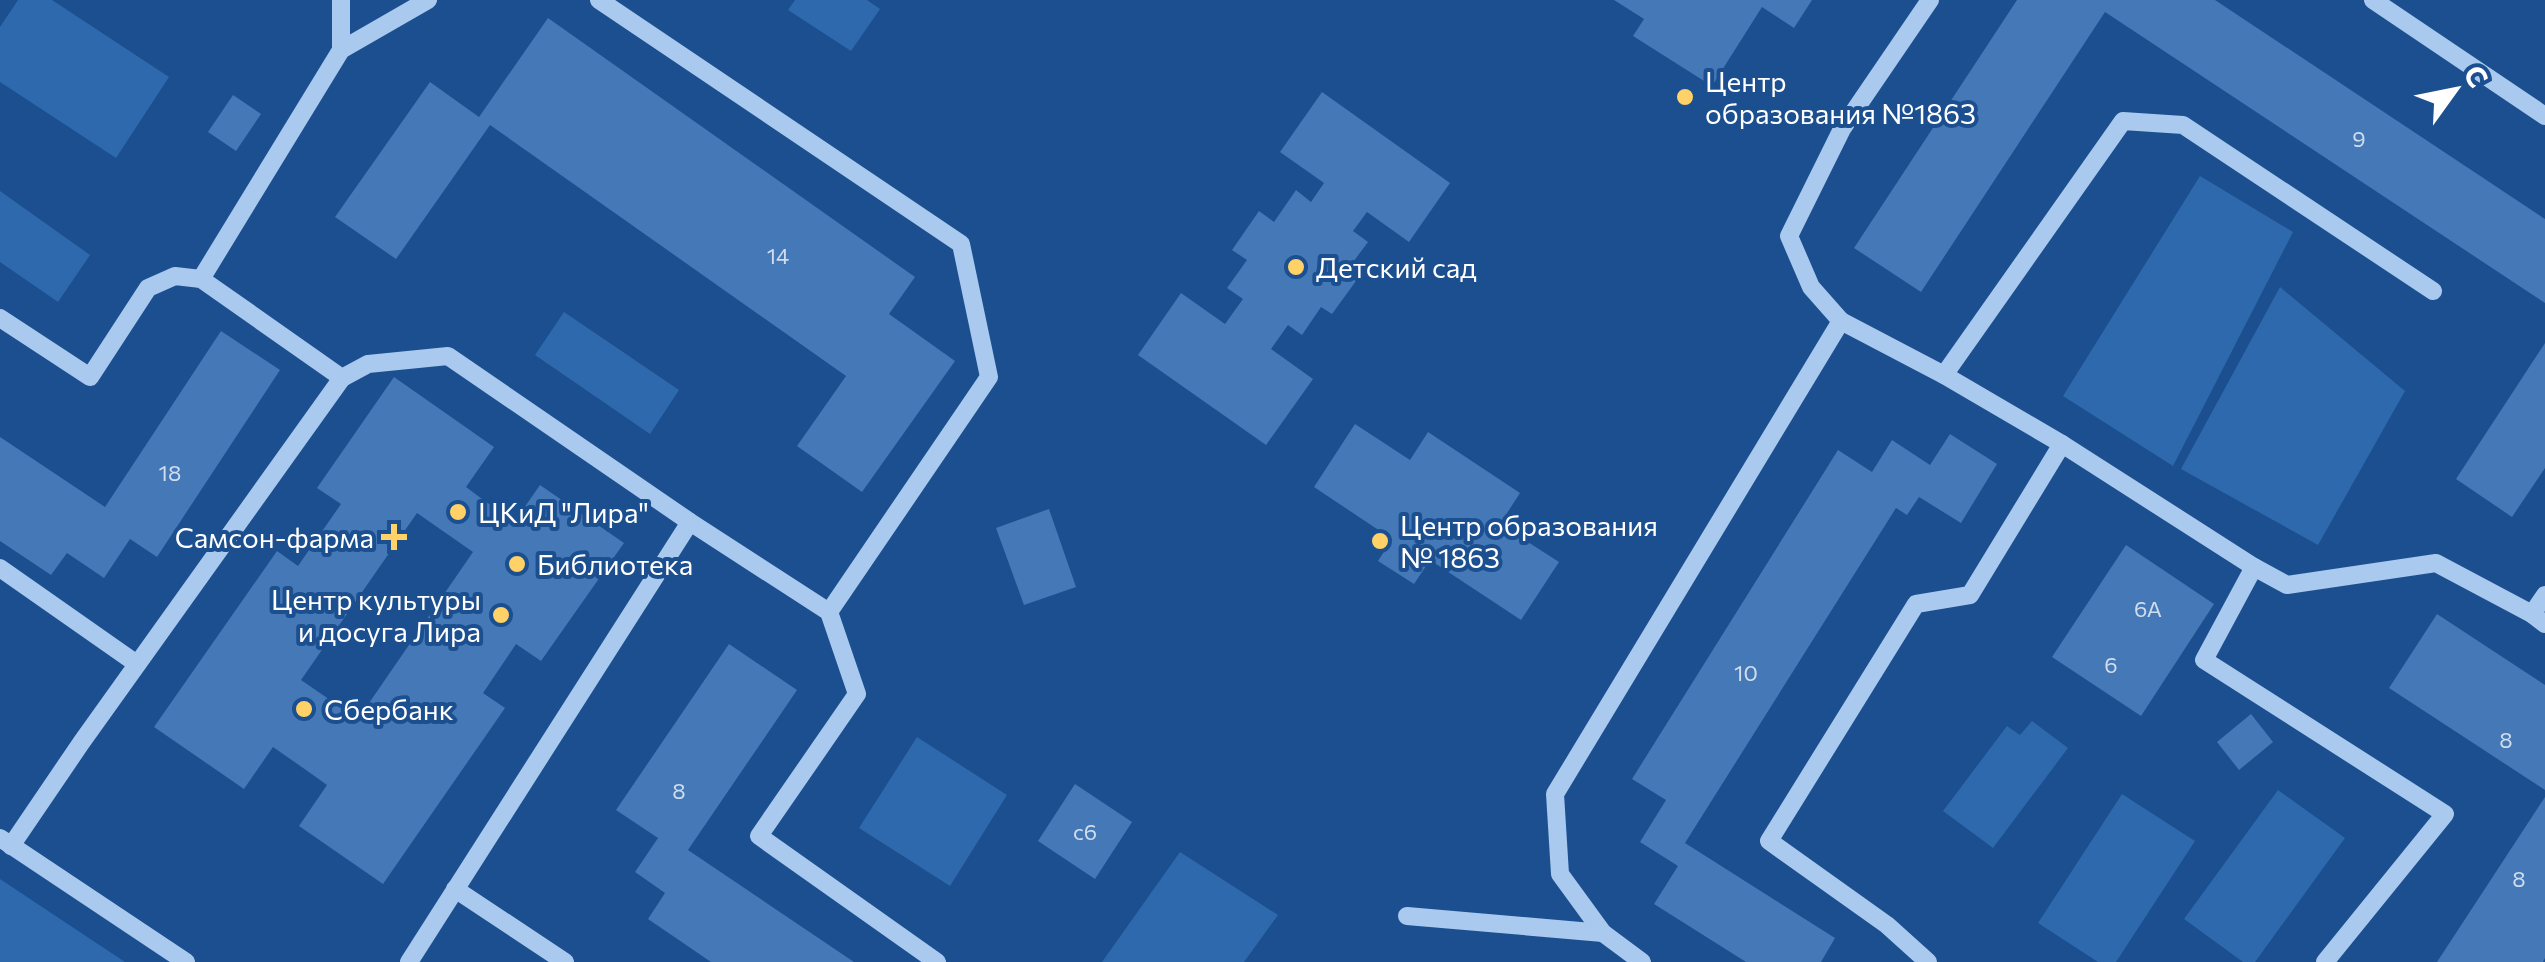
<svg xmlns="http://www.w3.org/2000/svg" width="2545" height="962" font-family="Commissioner,sans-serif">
  <rect width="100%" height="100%" fill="#1b4f8f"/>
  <!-- green -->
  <g fill="#2e69ad">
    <polygon points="18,0 52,0 169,77 116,158 0,82 0,27"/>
    <polygon points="795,0 867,0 880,9 851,51 788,10"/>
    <polygon points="2200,176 2293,232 2173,466 2063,396"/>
    <polygon points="0,191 90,255 58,302 0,262"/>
    <polygon points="2280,287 2405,391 2318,545 2181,469"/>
    <polygon points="564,312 679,390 650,434 535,355"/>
    <polygon points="2032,721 2068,748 1993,848 1943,811 2007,726 2020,735"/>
    <polygon points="917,737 1007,795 950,886 859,828"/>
    <polygon points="2278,790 2345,838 2255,962 2243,962 2184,919"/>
    <polygon points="2122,794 2195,841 2116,962 2098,962 2038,923"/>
    <polygon points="1180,852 1278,915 1244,962 1102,962"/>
    <polygon points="0,879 125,962 0,962"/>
  </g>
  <!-- building -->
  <g fill="#4478b7" fill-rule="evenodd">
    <polygon points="1614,0 1812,0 1794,28 1762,7 1712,86 1633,36 1644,19"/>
    <polygon points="2017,0 2215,0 2545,219 2545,303 2105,12 1921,292 1854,248"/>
    <polygon points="548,18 915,277 889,314 955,361 862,492 797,446 846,376 490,125 396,259 335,217 430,82 479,117"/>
    <polygon points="1322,92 1450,183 1409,242 1367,212 1353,231 1368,242 1345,273 1356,281 1332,314 1321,307 1302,335 1288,325 1271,349 1313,379 1266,445 1138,355 1181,293 1225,324 1243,299 1227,288 1247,260 1232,250 1259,211 1274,222 1296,190 1311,202 1324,183 1280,152"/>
    <polygon points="233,95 261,114 236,151 208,132"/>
    <polygon points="221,331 280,370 157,557 130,539 104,578 67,553 51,575 0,541 0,437 105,507"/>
    <polygon points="2545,343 2545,468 2512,517 2456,479"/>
    <path d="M394,377L494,447L466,487L486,502L515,521L540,485L624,543L541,661L516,644L483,693L505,708L383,884L299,826L327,785L306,770L273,747L244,789L154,727L277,551L298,566L341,504L317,488ZM417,513L473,552L358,719L301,680Z"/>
    <polygon points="1355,424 1410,460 1428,432 1520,493 1500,524 1559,562 1521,620 1430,560 1414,584 1378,561 1392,539 1314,487"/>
    <polygon points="1950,434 1997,464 1961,523 1919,497 1907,515 1896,508 1685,843 1835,938 1821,962 1746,962 1654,904 1678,866 1640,842 1666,800 1632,779 1838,450 1872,472 1892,440 1930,465"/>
    <polygon points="1049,509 1076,587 1024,605 996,528"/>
    <polygon points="2126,545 2214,604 2141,716 2052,657"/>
    <polygon points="2437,614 2545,685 2545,790 2389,688"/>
    <polygon points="729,644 797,690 688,850 854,962 711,962 648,919 665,893 635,872 658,838 616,810"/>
    <polygon points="2251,714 2273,742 2239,770 2217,742"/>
    <polygon points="1075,784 1132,822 1095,879 1038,841"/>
    <polygon points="2545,797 2545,958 2543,962 2437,962"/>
  </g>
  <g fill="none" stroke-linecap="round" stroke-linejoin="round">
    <!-- minor -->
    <g stroke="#a9c9ee" stroke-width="18">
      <polyline points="341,0 341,50"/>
      <polyline points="599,0 961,244 989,377 829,612"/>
      <polyline points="2373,0 2545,116"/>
      <polyline points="201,279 341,50 428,0"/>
      <polyline points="0,318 90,377 148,288 175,276 201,279 342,378 368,364 448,356 690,522 829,612 857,694 759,836 937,962"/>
      <polyline points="1841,321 1811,287 1789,236 1842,129 1930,0"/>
      <polyline points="1944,375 2123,121 2183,125 2433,291"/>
      <polyline points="2254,567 2204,660 2445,814 2325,962"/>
      <polyline points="0,568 137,664"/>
      <polyline points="2532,614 2545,595"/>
      <polyline points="0,838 186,962"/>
      <polyline points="11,846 81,743 342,378"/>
      <polyline points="455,889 565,962"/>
      <polyline points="1407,916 1603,933"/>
      <polyline points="409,962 690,522"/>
      <polyline points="1642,962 1603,933 1560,874 1555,794 1841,321 1944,375 2062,444 2254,567 2287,585 2436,563 2532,614 2545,624"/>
      <polyline points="1928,962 1887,925 1769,841 1916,604 1970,595 2062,444"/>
    </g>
  </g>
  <!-- markers -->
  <g fill="#ffd166" stroke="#1b4f8f" stroke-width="4">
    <circle cx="1685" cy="97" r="10"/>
    <circle cx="1296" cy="267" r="10"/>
    <circle cx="458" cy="512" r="10"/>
    <path d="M389 522h10v10h10v10h-10v10h-10v-10h-10v-10h10z"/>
    <circle cx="1380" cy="541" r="10"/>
    <circle cx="517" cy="564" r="10"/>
    <circle cx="501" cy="615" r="10"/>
    <circle cx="304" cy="709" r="10"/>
  </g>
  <g text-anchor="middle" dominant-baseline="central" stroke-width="8" stroke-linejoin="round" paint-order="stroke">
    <!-- number labels -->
    <g font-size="22" fill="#d0dded">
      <text x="2359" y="138">9</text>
      <text x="778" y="255">14</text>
      <text x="170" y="472">18</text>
      <text x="2148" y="608">6А</text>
      <text x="2111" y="664">6</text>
      <text x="1746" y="672">10</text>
      <text x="2506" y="739">8</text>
      <text x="679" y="790">8</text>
      <text x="1085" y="831">с6</text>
      <text x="2519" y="878">8</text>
    </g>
    <!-- poi labels -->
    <g font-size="28" fill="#fff" stroke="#1b4f8f" text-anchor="start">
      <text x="1705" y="81">Центр<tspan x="1705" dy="32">образования №1863</tspan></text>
      <text x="1316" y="267">Детский сад</text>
      <text x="478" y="512">ЦКиД "Лира"</text>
      <text x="1400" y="525">Центр образования<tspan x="1400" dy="32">№ 1863</tspan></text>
      <text x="374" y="537" text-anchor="end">Самсон-фарма</text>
      <text x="537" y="564">Библиотека</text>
      <text x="481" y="599" text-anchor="end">Центр культуры<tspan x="481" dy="32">и досуга Лира</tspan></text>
      <text x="324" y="709">Сбербанк</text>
    </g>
  </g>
  <!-- north arrow -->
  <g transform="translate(2455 90) rotate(57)" stroke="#1b4f8f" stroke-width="8" paint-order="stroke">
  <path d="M0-8L18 38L0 25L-18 38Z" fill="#ffffff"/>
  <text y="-15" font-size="28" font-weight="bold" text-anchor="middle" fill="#ffffff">С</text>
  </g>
</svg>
